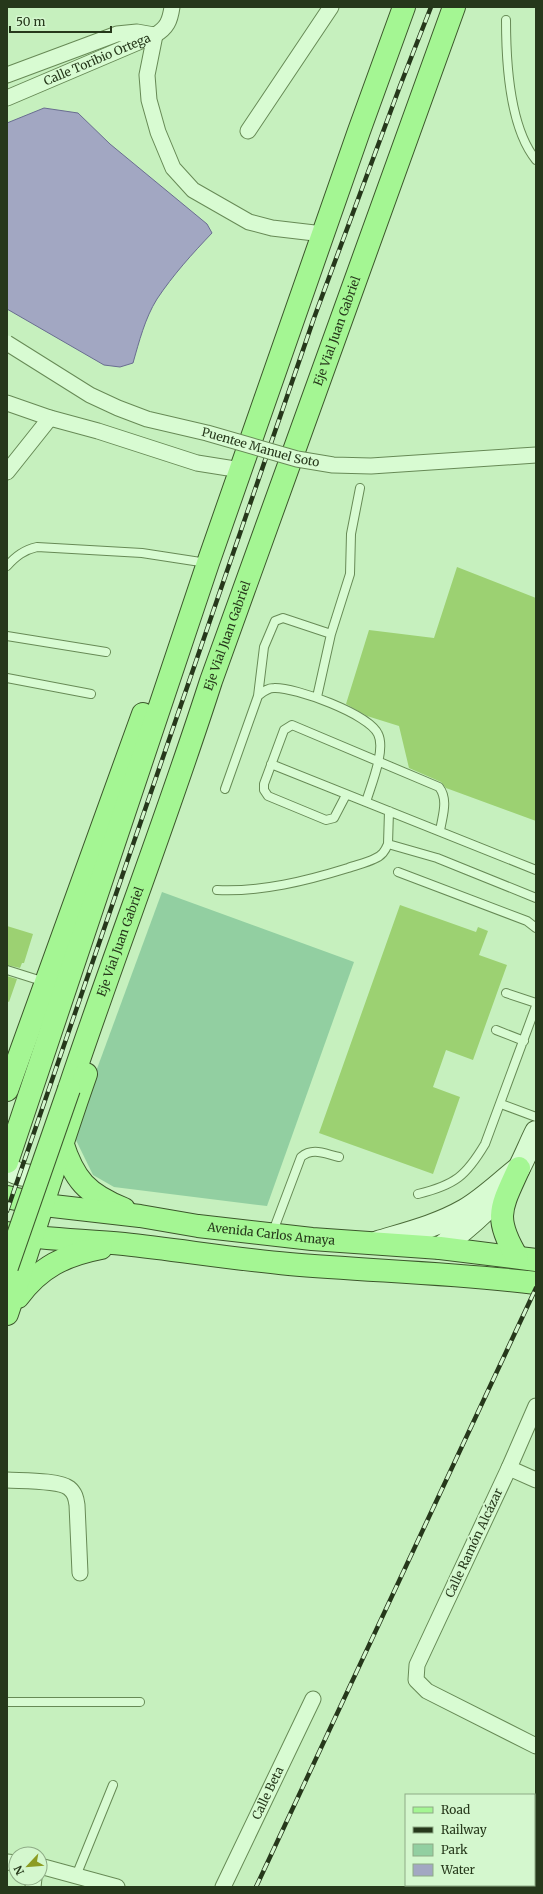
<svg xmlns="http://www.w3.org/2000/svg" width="543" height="1894" viewBox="0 0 543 1894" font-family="Merriweather,serif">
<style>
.green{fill:#92cfa1}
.water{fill:#a2a7c2;stroke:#696d90}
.building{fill:#9cd172}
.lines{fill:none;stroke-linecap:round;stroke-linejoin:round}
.lane-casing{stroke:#678a56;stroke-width:10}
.street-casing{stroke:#678a56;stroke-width:17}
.secondary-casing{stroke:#4b6b39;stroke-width:24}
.primary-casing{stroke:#3c572b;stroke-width:24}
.lane{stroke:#d8fbd2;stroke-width:8}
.street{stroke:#d8fbd2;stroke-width:15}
.secondary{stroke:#d8fbd2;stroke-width:22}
.primary{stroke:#a4f693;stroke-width:22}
.rail-casing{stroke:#26381b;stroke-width:4.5}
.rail{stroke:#d4f7ce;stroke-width:3;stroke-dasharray:9;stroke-linecap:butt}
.street-bridge-casing{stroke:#678a56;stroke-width:17;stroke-linecap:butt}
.primary-bridge-casing{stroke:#3c572b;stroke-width:24;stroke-linecap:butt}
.street-bridge{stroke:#d8fbd2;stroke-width:15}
.primary-bridge{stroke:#a4f693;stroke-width:22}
.labels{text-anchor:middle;stroke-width:4;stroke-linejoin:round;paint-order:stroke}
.street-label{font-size:12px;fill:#26381b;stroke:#d4f7ce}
</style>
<rect width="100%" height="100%" fill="#c6f0be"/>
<path class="green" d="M162 892 354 962 267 1206 114 1187 93 1175 73 1134Z"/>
<path class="water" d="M44 108 78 113 110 144 207 224 212 233C192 254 173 275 157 299 145 318 139 342 133 363L120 367 104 365 7 309V123Z"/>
<path class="building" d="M457 567 536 598V821L446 788 441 782 409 768 399 726 367 716 346 704 369 630 434 638Z
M400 905 476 932 478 927 488 931 479 955 507 965 473 1060 446 1050 433 1087 460 1097 433 1174 319 1133Z
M7 926 33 934 24 963H22L20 968 7 965Z
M7 976 17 979 9 1002 7 1001Z"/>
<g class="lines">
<g class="lane-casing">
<path id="lane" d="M506 20C506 61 509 127 536 160
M7 566C16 556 24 550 37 547L142 553 207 563
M7 636 106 652
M7 678 91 694
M258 696 264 647 275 621 283 618 331 634
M317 697 331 634 350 574 351 534 360 488
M271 764 536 870
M225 789 258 696C263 692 267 688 274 688 295 687 369 714 378 734 386 750 371 785 366 802
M346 795 334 818 326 820 268 796 264 790V784L284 730 292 725 439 787C449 800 442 817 440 831
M388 844 389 811
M398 872 527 921 536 928
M217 890C262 892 306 881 348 868 356 865 366 863 374 859 382 856 385 851 388 844L437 858 536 898
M7 970 45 982
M506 993 536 1003
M496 1030 524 1041
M501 1104 536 1117
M418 1194C455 1185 466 1176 485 1144L536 1006
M272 1234 301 1157C313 1147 325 1154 339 1157
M7 1702H140
M76 1876 113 1785"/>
</g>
<g class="street-casing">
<g id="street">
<path d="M155 35 147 75 149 100 158 132 173 168 193 190 249 222 272 228 323 234"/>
<path d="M7 75 117 34 137 32 154 35"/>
<path id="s1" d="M7 98 155 35C167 28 170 21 172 7"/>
<path d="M248 131 331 7"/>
<path d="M7 403 50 418 98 431 197 463 241 470"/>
<path d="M7 472 50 418"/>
<path d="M536 1406 509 1468 417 1665 416 1680 427 1691 536 1746"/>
<path d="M509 1468 536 1480"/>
<path d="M7 1480C21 1481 59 1480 69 1488 75 1493 76 1498 77 1505L80 1573"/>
<path d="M7 1862 16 1863"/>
<path d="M40 1866 117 1887"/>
<path d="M33 1887 34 1878"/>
<path id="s2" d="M223 1887 313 1699"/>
</g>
</g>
<g class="secondary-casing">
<path id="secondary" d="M7 1168C21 1178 36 1176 52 1175
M378 1242C408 1233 437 1226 465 1210 484 1199 501 1182 519 1168
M440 1248C471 1225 499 1201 519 1168 525 1157 530 1144 536 1132"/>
</g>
<g class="primary-casing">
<g id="primary">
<path id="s3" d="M69 1089C115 952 167 818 211 681L454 7"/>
<path d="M7 1090 143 714"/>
<path d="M62 1142C74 1180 87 1194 124 1209"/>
<path d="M7 1162 208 563 359 131 404 7"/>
<path id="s4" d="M7 1197 44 1205 140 1216 198 1226 312 1239 440 1248 536 1260"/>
<path d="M7 1233C46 1240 85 1240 124 1244 179 1250 234 1259 289 1264 371 1271 454 1273 536 1283"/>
<path d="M517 1257C493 1217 501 1208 519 1168"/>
<path d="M18 1297C40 1267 65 1255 101 1248"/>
<path d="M7 1314C34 1234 58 1153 86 1074"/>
</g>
</g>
<use href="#lane" class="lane"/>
<use href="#street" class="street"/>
<use href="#secondary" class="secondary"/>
<use href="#primary" class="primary"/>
<g class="rail-casing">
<path id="rail" d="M7 1211 314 318 400 86 431 7
M256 1887 536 1288"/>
</g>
<use href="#rail" class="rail"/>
<g class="street-bridge-casing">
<g id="street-bridge">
<path id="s5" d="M7 343 90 395 118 408 147 419 207 433 297 459 333 465 371 466 536 455"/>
</g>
</g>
<g class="primary-bridge-casing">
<path id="primary-bridge" d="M7 1267 69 1089"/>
</g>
<use href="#street-bridge" class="street-bridge"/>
<use href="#primary-bridge" class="primary-bridge"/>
</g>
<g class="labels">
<g class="street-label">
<text dy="4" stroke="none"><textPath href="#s1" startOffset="98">Calle Toribio Ortega</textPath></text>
<text dy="4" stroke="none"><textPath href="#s3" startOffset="804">Eje Vial Juan Gabriel</textPath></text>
<text dy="4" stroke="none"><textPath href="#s5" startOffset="277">Puentee Manuel Soto</textPath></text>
<text dy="4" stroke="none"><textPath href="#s3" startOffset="480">Eje Vial Juan Gabriel</textPath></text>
<text dy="4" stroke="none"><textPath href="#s3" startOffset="156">Eje Vial Juan Gabriel</textPath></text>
<text dy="4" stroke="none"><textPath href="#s4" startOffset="267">Avenida Carlos Amaya</textPath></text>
<text transform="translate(474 1543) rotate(-65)" y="4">Calle Ramón Alcázar</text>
<text dy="4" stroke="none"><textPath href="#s2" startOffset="104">Calle Beta</textPath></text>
</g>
</g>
<rect width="543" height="1894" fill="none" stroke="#26381b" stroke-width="16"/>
<rect x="405" y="1794" width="130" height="92" fill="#d4f7ce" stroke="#8eab86"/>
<rect x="413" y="1807" width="20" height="6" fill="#a4f693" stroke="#8eab86"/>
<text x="441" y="1814" font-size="12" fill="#26381b">Road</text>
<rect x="413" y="1827" width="20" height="6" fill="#26381b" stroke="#8eab86"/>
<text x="441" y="1834" font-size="12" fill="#26381b">Railway</text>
<rect x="413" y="1844" width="20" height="12" fill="#92cfa1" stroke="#8eab86"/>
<text x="441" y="1854" font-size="12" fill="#26381b">Park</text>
<rect x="413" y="1864" width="20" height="12" fill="#a2a7c2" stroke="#8eab86"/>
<text x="441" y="1874" font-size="12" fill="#26381b">Water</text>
<g transform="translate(28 1866) rotate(244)"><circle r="19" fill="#d4f7ce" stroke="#8eab86"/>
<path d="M0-3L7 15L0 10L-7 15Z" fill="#8c9c23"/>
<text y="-6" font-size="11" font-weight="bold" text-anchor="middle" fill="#26381b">N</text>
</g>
<path d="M10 26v6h101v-6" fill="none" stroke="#26381b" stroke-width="2"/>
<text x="16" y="26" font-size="12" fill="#26381b" stroke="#d4f7ce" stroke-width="3" paint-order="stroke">50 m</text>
</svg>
